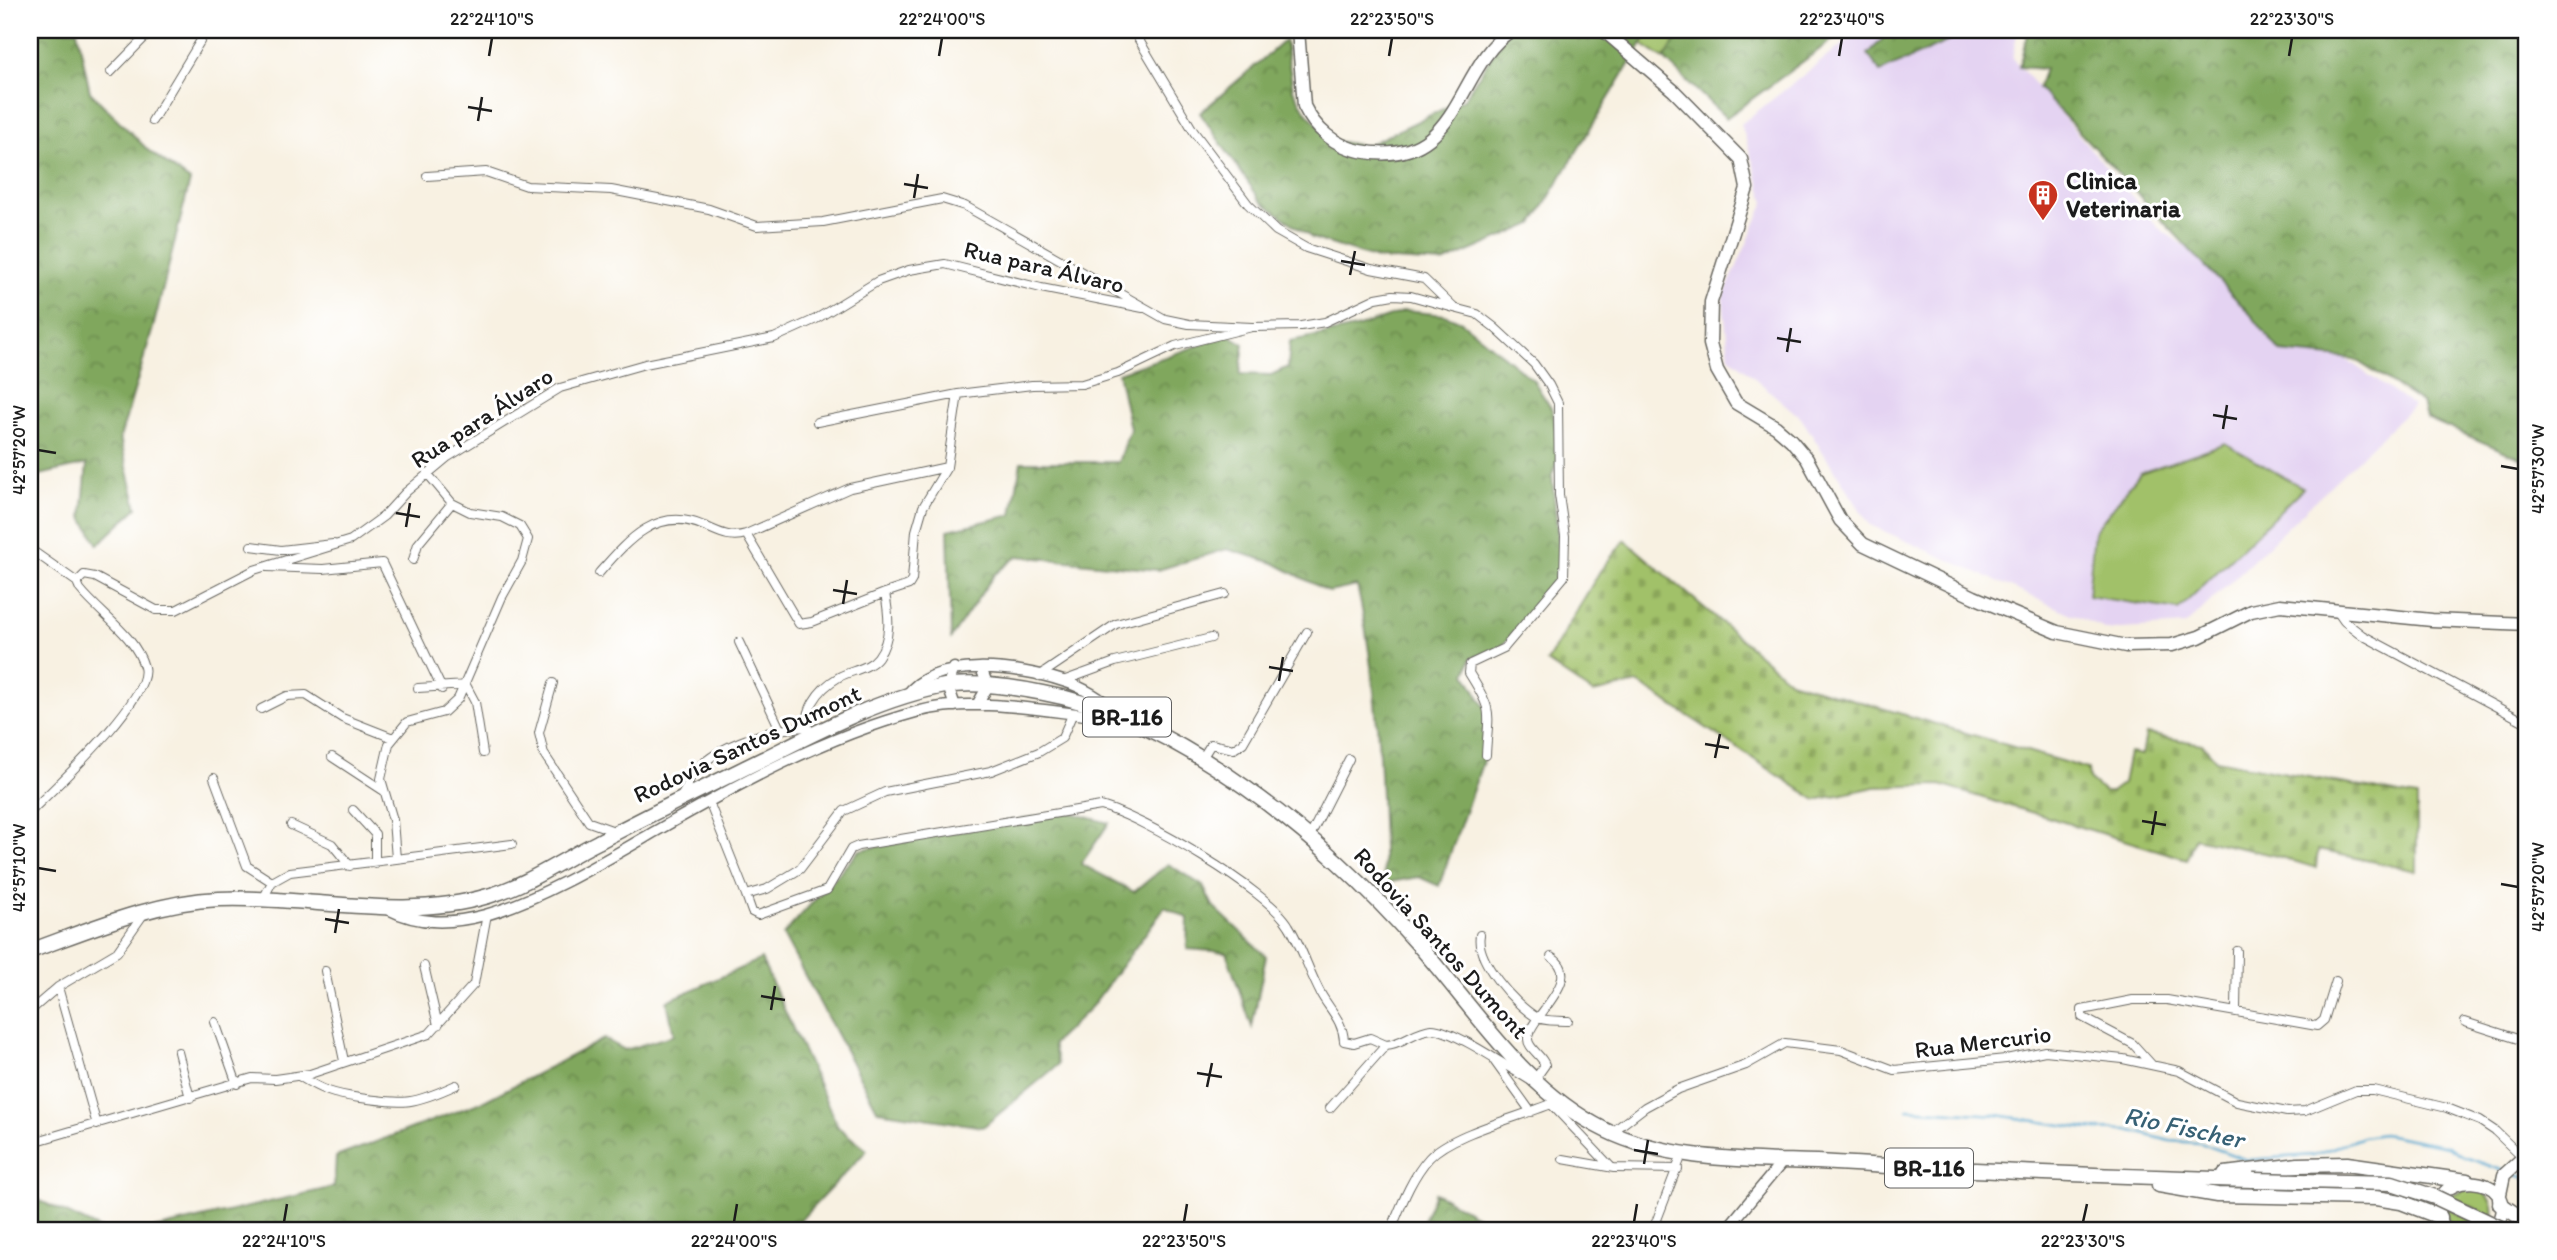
<svg xmlns="http://www.w3.org/2000/svg" width="2557" height="1260" viewBox="0 0 2557 1260" font-family="Itim,sans-serif">
<style>
.built{fill:#e4d3f2}
.green{fill:#a1c169;stroke:#5e6e42;stroke-width:2}
.forest{fill:url(#forest-crowns);stroke:#4e623c;stroke-width:2}
.cemetery{fill:url(#cemetery-stones);stroke:#5e6e42;stroke-width:2}
.lines{fill:none;stroke-linecap:round;stroke-linejoin:round}
.stream{stroke:#52a6ce;stroke-width:2.5}
.street-casing{stroke:#696761;stroke-width:10}
.secondary-casing{stroke:#696761;stroke-width:13}
.primary-casing{stroke:#696761;stroke-width:15}
.highway-casing{stroke:#696761;stroke-width:17}
.street{stroke:#fff;stroke-width:8}
.secondary{stroke:#fff;stroke-width:10}
.primary{stroke:#fff;stroke-width:12}
.highway{stroke:#fff;stroke-width:14}
.highway-bridge-casing{stroke:#696761;stroke-width:17;stroke-linecap:butt}
.highway-bridge{stroke:#fff;stroke-width:14}
.ticks{fill:none;stroke:#1c1c1c;stroke-width:2.5}
.labels{text-anchor:middle;stroke-width:6;stroke-linejoin:round;paint-order:stroke}
.shield{fill:#fff;stroke:#606060;stroke-width:2}
.shield-label{font-size:23px;font-weight:bold;fill:#1c1c1c}
.poi-label{font-size:24px;font-weight:bold;fill:#1c1c1c;stroke:#fff;text-anchor:start}
.street-label{font-size:24px;fill:#1c1c1c;stroke:#fff}
.water-label{font-size:26px;font-style:italic;fill:#376175;stroke:#fff}
.neatline{fill:none;stroke:#1c1c1c;stroke-width:2.5}
.ticks-label{font-size:18px;text-anchor:middle;fill:#1c1c1c}
</style>
<defs>
<pattern id="forest-crowns" width="20" height="18" patternUnits="userSpaceOnUse" patternTransform="scale(1.75)"><rect width="20" height="18" fill="#80a75d"/><path d="M2 6a3 3 0 1 1 6 0M12 15a3 3 0 1 1 6 0" fill="none" stroke="#68874c"/></pattern>
<pattern id="cemetery-stones" width="16" height="16" patternUnits="userSpaceOnUse" patternTransform="scale(1.75)"><rect width="16" height="16" fill="#a1c169"/><path d="M2 7V4a2 2 0 0 1 4 0v3zM10 15v-3a2 2 0 0 1 4 0v3z" fill="#8aa55a"/></pattern>
</defs>
<rect width="100%" height="100%" fill="#fff"/>
<filter id="ink" filterUnits="userSpaceOnUse"><feTurbulence type="fractalNoise" baseFrequency=".0143" numOctaves="2"/><feDisplacementMap in="SourceGraphic" scale="14" xChannelSelector="R" yChannelSelector="G"/><feConvolveMatrix kernelMatrix="1 2 1 2 8 2 1 2 1" color-interpolation-filters="sRGB"/></filter>
<filter id="wash" filterUnits="userSpaceOnUse"><feTurbulence type="fractalNoise" baseFrequency=".00686" numOctaves="4" result="noise"/><feDisplacementMap in="SourceGraphic" scale="28" xChannelSelector="R" yChannelSelector="G"/><feGaussianBlur stdDeviation="1.57" result="paint"/><feColorMatrix in="noise" values="0 0 0 0 0 0 0 0 0 0 0 0 0 0 0 0 0 1.4 0 .05"/><feComposite in="paint" operator="in"/></filter>
<g filter="url(#wash)">
<rect width="100%" height="100%" fill="#f8f1e2"/>
<path class="built" d="M1861 30H2018L2012 58 2160 229 2413 406 2186 625 2107 630 1870 525 1801 418 1729 356 1723 298 1765 202 1741 124Z"/>
<path class="green" d="M1650 30H1683L1664 59 1641 44Z
M2225 443 2303 488 2178 610 2088 596 2094 532 2140 473Z
M2468 1187C2485 1191 2496 1198 2493 1217L2449 1196Z
M2444 1207 2488 1228 2452 1230Z"/>
<path class="forest" d="M30 30H77L90 92 149 151 190 181 153 328 120 438 137 508 98 545 82 516 87 464 40 475 30 472Z
M1508 30H1650L1533 224 1443 263 1377 259 1312 238 1261 201 1200 113 1285 40 1293 89 1306 112 1334 141 1366 146 1464 99Z
M1683 30H1846L1726 118 1664 59Z
M1891 30H1966L1962 35 1880 72 1868 54Z
M2028 30H2527V461L2426 418 2422 403 2354 359 2280 352 2252 316 2038 88 2045 69 2019 67Z
M1405 311 1445 315 1462 322 1533 380 1553 411 1559 457 1552 475 1561 572 1501 648 1471 658 1466 674 1486 709 1483 761 1439 886 1419 877 1384 883C1381 784 1379 682 1357 586L1329 592 1274 563 1227 549 1158 570 1017 556 994 575 951 638 948 530 1012 515 1021 462H1118L1130 429 1118 373 1229 335 1244 344 1240 374 1271 375 1288 367 1290 341 1356 328Z
M1065 811 1109 823 1081 864 1134 892 1168 864 1203 886 1213 906 1266 956 1252 1027 1226 952 1187 949 1188 918 1165 907 1092 1006 1053 1044 1058 1065 983 1127 878 1111 783 935 860 850Z
M761 959 838 1127 867 1150 791 1230H150L334 1187 336 1157 484 1101 604 1039 625 1050 674 1035 667 1001Z
M1435 1193 1493 1225 1490 1230H1419Z
M30 1196 102 1230H30Z"/>
<path class="cemetery" d="M1625 540 1790 681 2088 769 2089 779 2104 792H2111L2123 783 2129 753 2142 755 2146 734 2202 744 2216 760 2417 797V871L2318 850 2316 868 2277 856 2195 838 2187 859 1940 785 1875 787 1816 800 1638 683 1593 693 1547 662 1600 571Z"/>
<g class="lines">
<path class="stream" d="M1908 1109 1997 1115 2088 1129 2128 1130 2170 1141 2200 1143 2247 1160 2313 1155 2363 1137 2383 1134 2448 1146 2465 1157 2504 1171
M2510 1173 2527 1178"/>
</g>
</g>
<g filter="url(#ink)">
<g class="lines">
<g class="street-casing">
<path id="street" d="M1133 30 1194 132 1248 204 1276 231 1306 248 1371 269 1424 279 1454 308 1477 314 1494 327 1534 364 1549 385 1558 403 1559 495 1565 536 1564 577 1504 648 1470 664 1469 673C1495 714 1488 711 1486 755
M111 72 152 30
M152 121 207 30
M427 176 486 172 527 186 611 190 709 209 757 226 823 222 942 199 965 206 1165 319 1189 324 1252 327
M958 394 1032 385 1082 384 1118 373 1175 346 1252 327 1301 326 1325 322 1376 298 1393 295 1411 296 1454 308
M746 534 850 488 947 467
M251 546 281 550 333 544
M30 549 77 582
M413 560 418 544 452 503
M267 567 323 569 382 563 442 689
M599 573C627 541 657 505 704 526 719 532 729 539 746 534L799 624 812 622 885 593
M2337 611 2344 621 2362 635 2527 723
M739 642 780 729
M1039 676 1116 624 1225 594
M1063 681 1115 662 1211 638
M553 683 539 733 544 754 589 822 617 832
M418 688 466 685 475 702 483 753
M261 709 287 696 306 695 342 718 393 738
M810 736C801 712 818 689 839 677 852 670 869 669 878 657 892 638 889 615 885 593L909 585 912 580 916 531 923 507 947 467 958 394 817 422
M332 757 384 791
M1201 760 1211 744 1234 749 1243 743 1307 632
M214 778 247 866 272 882
M680 798C687 790 688 778 696 770 722 743 771 728 807 727
M709 802 746 895 767 889 800 869 844 811 885 792 991 771 1039 752 1062 738 1072 715
M353 810 375 834V863
M30 812C52 790 153 698 144 667 135 635 100 614 80 589L77 582 84 575 95 577 156 610H176L254 570 351 540 384 516 406 492 448 457 560 388 645 364 774 338 816 319 878 281 909 270 945 264 1041 288 1143 308
M291 825 332 844 350 866
M1310 836 1349 759
M396 859 512 844
M746 895 752 912 758 915 827 890 851 849 858 846 1101 806C1142 817 1268 890 1289 926 1302 947 1309 972 1321 994 1330 1010 1343 1021 1344 1041L1354 1043 1370 1038 1386 1045
M263 899 272 882 290 872 396 859 393 820 381 779 389 744 407 722 444 712 458 699 502 597 522 561 528 539 520 526 502 517 470 512 452 503 427 473
M1480 935C1475 960 1514 1004 1536 1017 1544 1022 1558 1020 1568 1021
M424 966 438 1025
M325 971 344 1061
M58 987 97 1125
M2236 1010 2237 951
M30 1011 58 987 117 952 145 912
M215 1022 237 1084
M2465 1022 2527 1042
M178 1052 190 1098
M1495 1062 1531 1112
M2152 1065 2133 1044 2082 1017V1010L2133 1000H2167L2317 1026 2324 1020 2336 981
M299 1076C323 1091 333 1094 360 1098 406 1104 412 1105 456 1085
M1551 1104 1611 1167
M1330 1108 1386 1045C1403 1044 1415 1030 1432 1029 1453 1029 1512 1070 1533 1082L1545 1065C1542 1055 1527 1048 1528 1038 1529 1017 1586 978 1551 957
M1611 1133 1645 1107 1678 1089 1746 1065 1785 1043 1841 1050 1894 1070 2006 1059 2045 1051 2123 1059 2179 1071 2237 1102 2287 1112 2305 1111 2356 1090H2373L2447 1108 2480 1121 2495 1131 2523 1158
M30 1143 252 1078 275 1079 310 1074 429 1034 474 984 487 914
M1563 1159 1614 1168 1678 1169
M1391 1230C1401 1206 1411 1178 1429 1158 1453 1132 1523 1117 1558 1101
M1653 1230 1683 1152"/>
</g>
<g class="secondary-casing">
<path id="secondary" d="M954 668 948 686 955 706
M906 696C935 655 1020 667 1063 681 1084 687 1102 700 1119 713
M977 705 988 686 981 668
M388 909C419 925 451 924 485 915 540 900 606 860 656 831 738 784 824 737 916 712 980 695 1050 713 1115 718
M1726 1230 1784 1160"/>
</g>
<g class="primary-casing">
<path id="primary" d="M1298 30 1304 106C1315 129 1335 146 1360 151 1462 171 1454 66 1512 30
M1603 30 1674 91 1741 159 1747 188 1711 302 1710 344 1717 370 1736 403 1776 427 1791 440 1807 459 1840 520 1863 544 1974 597 2057 632 2126 646 2172 645 2199 637 2251 611 2280 605 2432 620 2527 624
M2499 1199 2504 1175 2527 1154
M2445 1230C2411 1163 2534 1170 2495 1230"/>
</g>
<g class="highway-casing">
<path id="highway" d="M30 951C91 929 153 902 219 899 307 895 401 922 488 896 527 885 562 860 598 842 652 813 708 786 763 759 821 730 881 698 945 686 975 681 1013 687 1043 693 1177 717 1327 840 1415 941 1475 1008 1522 1089 1605 1130 1673 1164 1761 1159 1835 1163 1974 1171 2113 1176 2253 1180
M2225 1174 2298 1165 2347 1164 2467 1181
M2159 1185 2217 1195 2376 1198 2401 1202 2440 1217
M2500 1204 2527 1222"/>
</g>
<use href="#street" class="street"/>
<use href="#secondary" class="secondary"/>
<use href="#primary" class="primary"/>
<use href="#highway" class="highway"/>
<g class="highway-bridge-casing">
<path id="highway-bridge" d="M2253 1180 2392 1183 2435 1197 2505 1230"/>
</g>
<use href="#highway-bridge" class="highway-bridge"/>
</g>
</g>
<path class="ticks" d="M489 56 492 38M939 56 942 38M1389 56 1392 38M1839 56 1842 38M2289 56 2292 38M468 107 492 111M478 121 482 97M904 184 928 188M914 198 918 174M1341 261 1365 265M1350 275 1355 251M1777 338 1801 342M1787 352 1791 328M2213 415 2237 419M2223 429 2227 405M38 450 56 453M2501 466 2518 469M396 513 420 517M406 527 410 503M833 590 857 594M843 604 847 580M1269 667 1293 671M1279 681 1283 657M1705 744 1729 748M1715 758 1720 734M2142 821 2166 825M2152 835 2156 811M38 868 56 871M2501 884 2518 887M325 919 349 923M335 933 339 909M761 996 785 1000M771 1010 775 986M1197 1073 1222 1077M1207 1087 1212 1063M1634 1150 1658 1154M1644 1164 1648 1140M284 1222 287 1204M734 1222 737 1204M1184 1222 1187 1204M1634 1222 1637 1204M2083 1222 2087 1204"/>
<defs>
<g id="building-pin" transform="scale(1.575)"><path d="M0 17L-7.5 6A9.5 9.5 0 1 1 7.5 6Z" fill="#c8321e" stroke="#fff"/><path d="M-4-6H4V6H1V3H-1V6H-4ZM-2.5-4.3h1.7v1.8h-1.7ZM.8-4.3h1.7v1.8H.8ZM-2.5-1h1.7V.8h-1.7ZM.8-1h1.7V.8H.8Z" fill="#fff"/></g>
</defs>
<g fill-rule="evenodd">
<use href="#building-pin" x="2043" y="195"/>
</g>
<g class="labels">
<g class="shield">
<rect x="1083" y="697.5" width="88" height="39" rx="5"/>
<rect x="1885" y="1148.5" width="88" height="39" rx="5"/>
</g>
<g class="shield-label">
<text x="1127" y="725">BR-116</text>
<text x="1929" y="1176">BR-116</text>
</g>
<g class="poi-label">
<text x="2066" y="189">Clinica<tspan x="2066" dy="28">Veterinaria</tspan></text>
</g>
<g class="street-label">
<text transform="translate(1044 267) rotate(13)" y="8">Rua para Álvaro</text>
<text transform="translate(482 418) rotate(-33)" y="8">Rua para Álvaro</text>
<text transform="translate(747 744) rotate(-25)" y="8">Rodovia Santos Dumont</text>
<text transform="translate(1441 943) rotate(48)" y="8">Rodovia Santos Dumont</text>
<text transform="translate(1983 1042) rotate(-7)" y="8">Rua Mercurio</text>
</g>
<g class="water-label">
<text transform="translate(2184 1127) rotate(12)" y="9">Rio Fischer</text>
</g>
</g>
<rect width="2557" height="1260" fill="none" stroke="#fff" stroke-width="77"/>
<rect x="38" y="38" width="2480" height="1184" class="neatline"/>
<g class="ticks-label">
<text x="492" y="25">22°24'10"S</text>
<text x="942" y="25">22°24'00"S</text>
<text x="1392" y="25">22°23'50"S</text>
<text x="1842" y="25">22°23'40"S</text>
<text x="2292" y="25">22°23'30"S</text>
<text transform="translate(19 450) rotate(-90)" y="6">42°57'20"W</text>
<text transform="translate(2538 469) rotate(-90)" y="6">42°57'30"W</text>
<text transform="translate(19 868) rotate(-90)" y="6">42°57'10"W</text>
<text transform="translate(2538 887) rotate(-90)" y="6">42°57'20"W</text>
<text x="284" y="1247">22°24'10"S</text>
<text x="734" y="1247">22°24'00"S</text>
<text x="1184" y="1247">22°23'50"S</text>
<text x="1634" y="1247">22°23'40"S</text>
<text x="2083" y="1247">22°23'30"S</text>
</g>
</svg>
